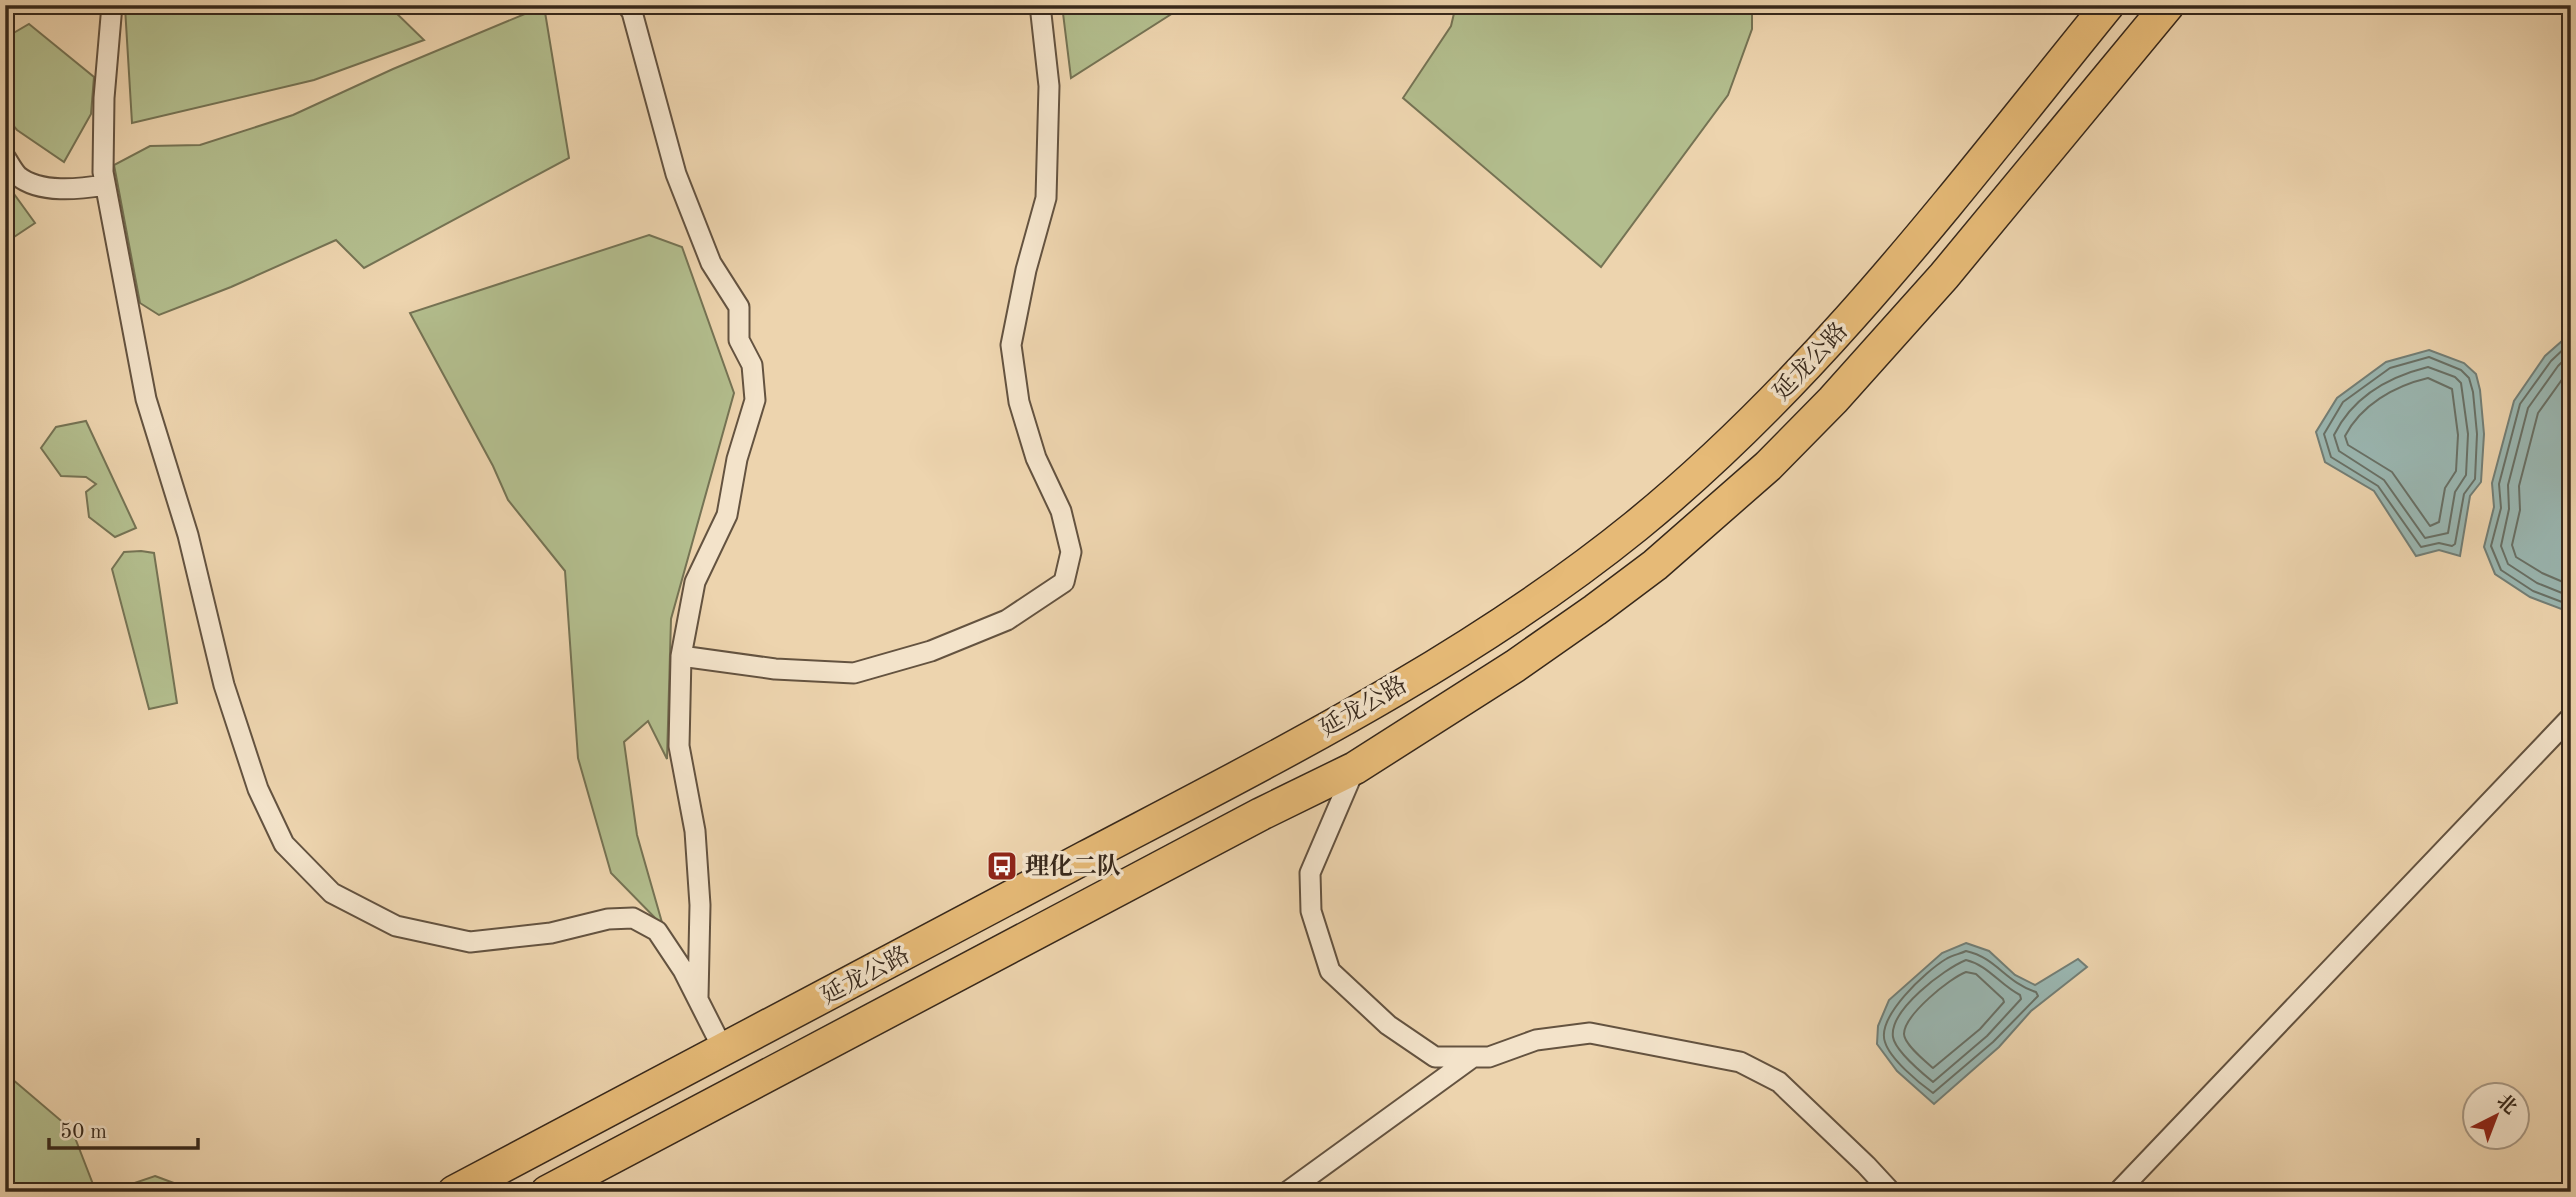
<svg xmlns="http://www.w3.org/2000/svg" width="2576" height="1197" viewBox="0 0 2576 1197" font-family="'Old Standard TT','Noto Serif SC',serif">
<style>
.green{fill:#b3be8e;stroke:#757354;stroke-width:2}
.water{fill:#9ab7b2;stroke:#727e76;stroke-width:2}
.lines{fill:none;stroke-linecap:round;stroke-linejoin:round}
.shore{stroke:#687066;stroke-width:2}
.minor-casing{stroke:#645340;stroke-width:23}
.trunk-casing{stroke:#37281b;stroke-width:35}
.minor{stroke:#f3e3ca;stroke-width:19}
.trunk{stroke:#e6ba77;stroke-width:32}
.labels{text-anchor:middle;stroke-width:7;stroke-linejoin:round;paint-order:stroke}
.street-label{font-size:24px;fill:#37281b;stroke:#f3e3ca}
.poi-label{font-size:24px;font-weight:bold;fill:#37281b;stroke:#f3e3ca;text-anchor:start}
</style>
<rect width="100%" height="100%" fill="#edd4ae"/>
<filter id="stains"><feTurbulence type="fractalNoise" baseFrequency=".00286" numOctaves="4"/><feColorMatrix values="0 0 0 0 .2 0 0 0 0 .09 0 0 0 0 .02 0 0 0 .5 -.17"/></filter>
<radialGradient id="worn" r=".72"><stop offset=".6" stop-color="#630" stop-opacity="0"/><stop offset="1" stop-color="#630" stop-opacity=".3"/></radialGradient>
<path class="green" d="M137 5H388L424 40 314 80 132 123 125 7Z
M1062 5H1180L1173 13 1071 78Z
M1456 5H1752V29L1728 95 1601 267 1403 98 1451 26Z
M544 6 569 158 364 268 336 240 231 287 159 315 140 303 114 165 150 146 200 145 293 115 393 69Z
M29 24 94 77 91 114 64 162 17 130 5 116V38Z
M9 187 35 223 5 243V190Z
M649 235 682 247 734 393 671 619 667 759 648 721 624 742 637 835 663 926 611 873 578 758 565 571 508 500 493 466 410 313Z
M86 421 136 528 115 537 89 517 86 492 96 484 86 477 61 476 41 448 56 427Z
M141 551 154 553 177 703 149 709 112 569 124 552Z
M5 1073 72 1130 96 1192H5Z
M155 1176 198 1192H108Z"/>
<path class="water" d="M2571 333V607L2564 610 2530 597 2495 574 2484 547 2494 507 2492 483 2514 401 2545 356Z
M2429 350 2464 363 2476 374 2480 390 2484 434 2481 482 2470 496 2460 556 2439 550 2416 556 2374 491 2325 462 2316 432 2337 398 2386 362Z
M1966 943 1989 951 2015 975 2035 985 2078 959 2087 967 2031 1011 1999 1047 1934 1104 1897 1071 1877 1044 1878 1026 1889 1000 1942 953Z"/>
<g class="lines">
<path class="shore" d="M2571 342 2551 361 2520 404 2499 484 2501 508 2491 546 2501 570 2533 591 2562 602 2571 601
M2571 353 2558 366 2528 408 2508 485 2509 509 2501 546 2508 564 2537 583 2562 593 2571 592
M2429 357 2461 370 2469 378 2473 392 2477 434 2475 479 2464 494 2455 544 2452 546 2439 543 2421 547 2378 486 2331 457 2324 434 2343 402 2390 368Z
M2428 367 2455 377 2461 383 2468 434 2466 475 2455 492 2448 533 2425 538 2384 480 2339 451 2334 435C2353 396 2388 377 2428 367Z
M2571 367 2538 413 2519 486 2520 510 2512 545 2516 557 2542 573 2563 582H2571
M2428 378 2452 389 2458 435 2456 471 2445 488 2439 522 2430 526 2392 472 2348 445 2345 436C2361 405 2394 386 2428 378Z
M1966 951C1997 958 2005 982 2036 992L2038 996 1993 1042 1933 1093C1919 1083 1890 1059 1885 1042 1876 1017 1926 971 1946 959 1952 955 1960 954 1966 951Z
M1966 960C1988 965 2000 985 2020 995L2021 999 1987 1036 1933 1082C1922 1073 1895 1051 1893 1037 1889 1010 1944 969 1966 960Z
M1966 972 1976 974 2003 999 2004 1002 1980 1029 1933 1068C1925 1061 1904 1044 1904 1034 1904 1015 1950 978 1966 972Z"/>
<g class="minor-casing">
<path id="minor" d="M112 5 104 98 103 172 146 399 188 535 224 685 258 789 284 844 332 893 396 926 470 942 551 933 608 919 633 918 657 931 683 970 724 1051
M627 5 632 12 676 174 711 263 739 307V340L752 365 755 400 737 459 727 515 695 582 681 656 679 746 695 831 700 905 698 997
M5 157C9 163 13 171 18 176 40 194 80 189 105 185
M681 656 775 669 854 673 931 651 1007 620 1064 582 1071 552 1061 511 1036 458 1019 402 1011 345 1026 270 1046 198 1049 86 1040 5
M1355 768 1310 873 1311 911 1330 971 1388 1025 1435 1057H1489L1536 1040 1590 1033 1740 1062 1779 1082 1866 1165 1891 1192
M1287 1192 1473 1057
M2118 1192 2571 717"/>
</g>
<g class="trunk-casing">
<path id="trunk" d="M454 1192C665 1082 875 969 1086 857 1272 759 1471 660 1636 526 1818 378 1960 187 2108 5
M547 1192 1261 814 1355 768 1515 666 1595 610 1655 565 1768 466 1833 400 1944 276 2168 5"/>
</g>
<use href="#minor" class="minor"/>
<use href="#trunk" class="trunk"/>
</g>
<defs>
<g id="bus-square" transform="scale(1.575)"><rect x="-9" y="-9" width="18" height="18" rx="4" fill="#8f2418" stroke="#f3e3ca"/><path d="M-5-6H5V4H4V6H2V4H-2V6H-4V4H-5ZM-3.5-4V0h7V-4ZM-3.5 1.2v1.5H-2V1.2ZM2 1.2v1.5H3.5V1.2Z" fill="#fff"/></g>
</defs>
<g fill-rule="evenodd">
<use href="#bus-square" x="1002" y="866"/>
</g>
<g class="labels">
<g class="street-label">
<text transform="translate(1810 361) rotate(-47)" y="8">延龙公路</text>
<text transform="translate(1363 706) rotate(-30)" y="8">延龙公路</text>
<text transform="translate(865 975) rotate(-28)" y="8">延龙公路</text>
</g>
<g class="poi-label">
<text x="1025" y="874">理化二队</text>
</g>
</g>
<rect width="2576" height="1197" fill="none" stroke="#edd4ae" stroke-width="28"/>
<rect x="7" y="7" width="2562" height="1183" fill="none" stroke="#37281b" stroke-width="3.5"/>
<rect x="14" y="14" width="2548" height="1169" fill="none" stroke="#37281b" stroke-width="2"/>
<g transform="translate(2496 1116) rotate(42)"><circle r="33" fill="#f3e3ca" stroke="#a89884" stroke-width="2"/>
<path d="M0-5L12 26L0 18L-12 26Z" fill="#8f2418"/>
<text y="-10" font-size="19" font-weight="bold" text-anchor="middle" fill="#37281b">北</text>
</g>
<path d="M49 1138v10h149v-10" fill="none" stroke="#37281b" stroke-width="3.5"/>
<text x="60" y="1138" font-size="21" fill="#37281b" stroke="#f3e3ca" stroke-width="5" paint-order="stroke">50 m</text>
<rect width="100%" height="100%" filter="url(#stains)"/>
<rect width="100%" height="100%" fill="url(#worn)"/>
</svg>
